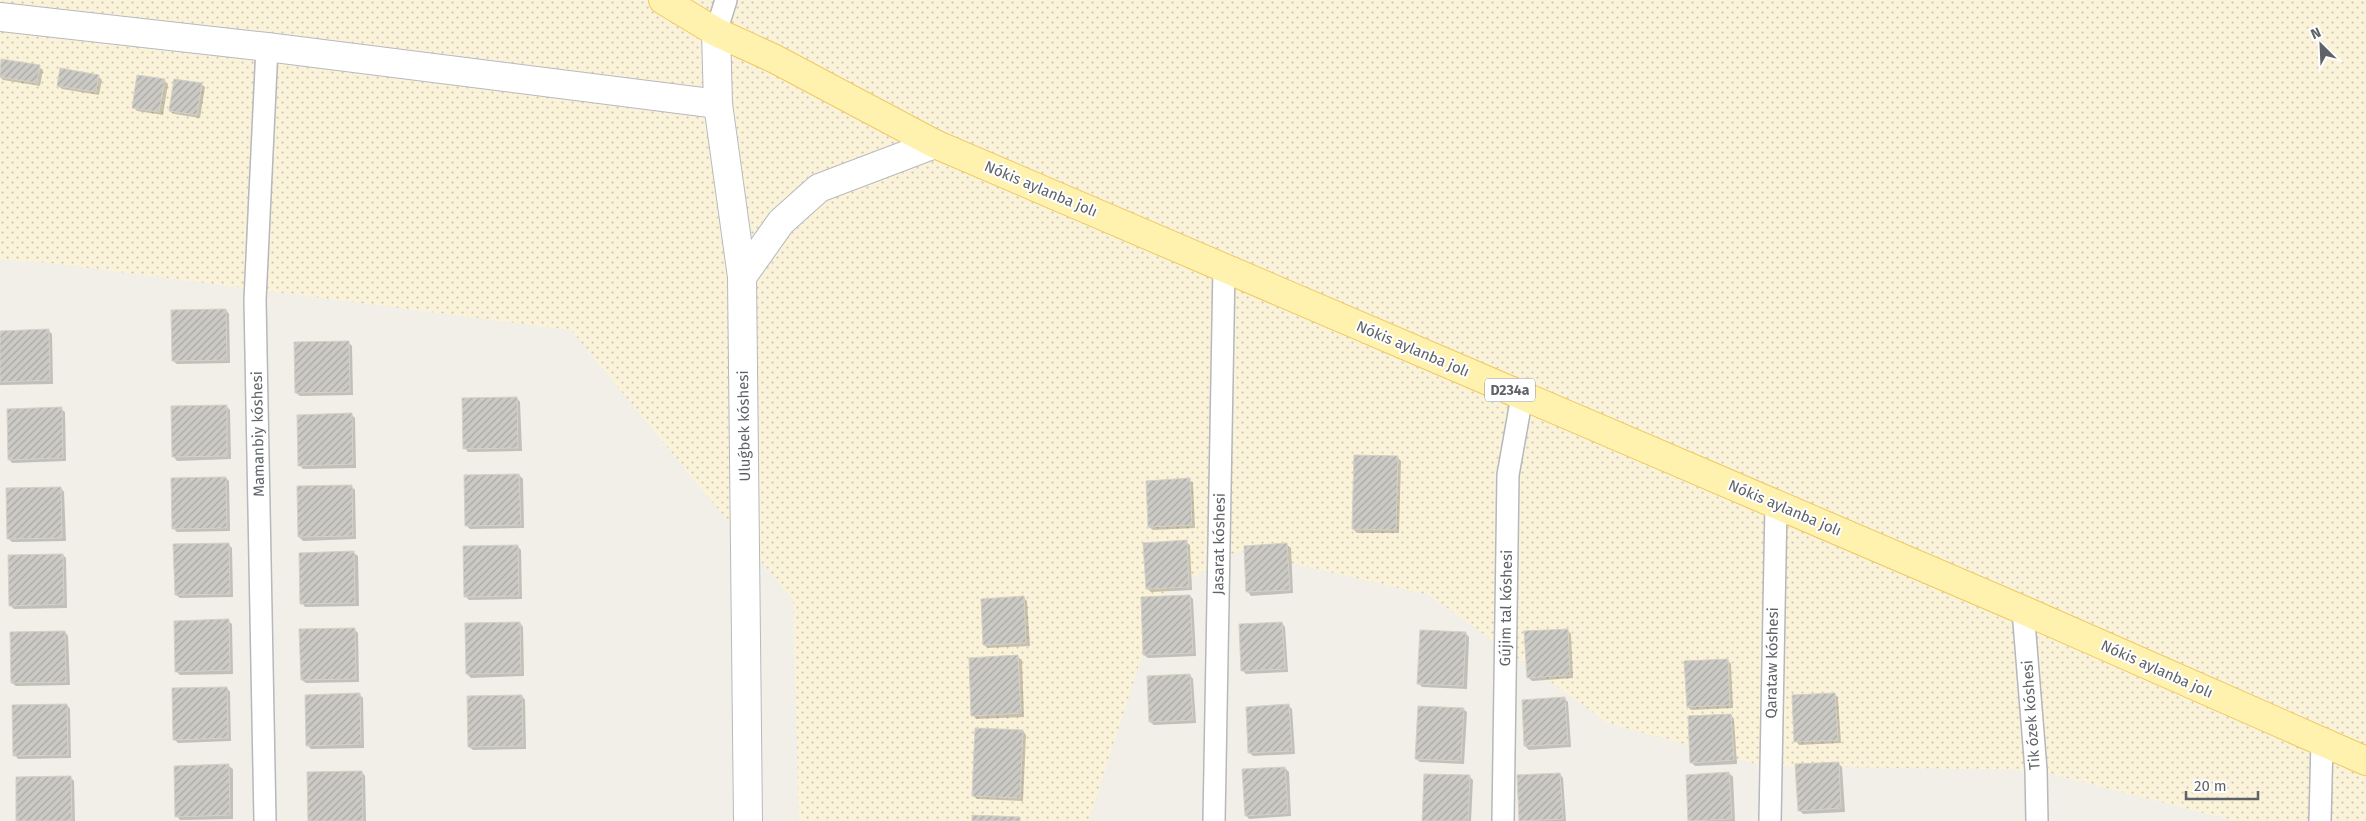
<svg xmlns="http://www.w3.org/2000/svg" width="2366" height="821" viewBox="0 0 2366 821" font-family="'Fira Sans',sans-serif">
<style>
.sand{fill:url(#sand-dots)}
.shadow{fill:#0003}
.building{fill:url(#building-hatch);stroke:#d6d1c6}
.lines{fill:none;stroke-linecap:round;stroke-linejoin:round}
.street-casing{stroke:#b5b8bc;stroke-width:24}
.secondary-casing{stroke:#b6babf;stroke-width:30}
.primary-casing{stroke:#f2c960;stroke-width:30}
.street{stroke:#fff;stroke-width:21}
.secondary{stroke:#fff;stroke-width:28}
.primary{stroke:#fff2af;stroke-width:28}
.labels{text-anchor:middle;stroke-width:4;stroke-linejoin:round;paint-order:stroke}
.shield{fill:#fff;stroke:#8f9295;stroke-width:1}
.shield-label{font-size:14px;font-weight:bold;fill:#5f6368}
.street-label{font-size:15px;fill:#5f6368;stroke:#fff}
</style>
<defs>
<pattern id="sand-dots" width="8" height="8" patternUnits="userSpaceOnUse" patternTransform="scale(1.25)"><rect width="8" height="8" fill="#fbf3d9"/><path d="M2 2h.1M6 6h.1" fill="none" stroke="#cec8b4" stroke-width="1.8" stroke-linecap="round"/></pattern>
<pattern id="building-hatch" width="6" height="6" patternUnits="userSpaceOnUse" patternTransform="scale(1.25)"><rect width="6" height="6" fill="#cccac5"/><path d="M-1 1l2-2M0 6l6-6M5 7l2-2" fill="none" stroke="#a9a8a4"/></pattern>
</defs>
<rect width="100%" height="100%" fill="#f1efe8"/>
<path class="sand" d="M0 0H2366V821H2235L2036 770 1763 766 1608 723 1429 595 1238 551 1161 596 1089 821H799L793 600 571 330 50 263 0 259Z"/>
<path class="shadow" d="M2 61 39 67 43 70 40 86 3 80 0 77Z
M98 76 102 80 99 95 62 89 58 86Z
M164 80 168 84 163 115 137 111 133 107Z
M201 84 205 87 200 118 174 114 170 111Z
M226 310 229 314 230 363 177 364 173 361Z
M49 331 52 334 53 384 0 385V332Z
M348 342 352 346 353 395 300 396 296 393Z
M517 398 520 402 522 451 468 452 465 448Z
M226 406 230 410 231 459 177 461 174 457Z
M61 409 65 412 66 461 12 463 9 459Z
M352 415 355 418 356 468 303 469 300 465Z
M1397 457 1401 461 1399 533H1357L1353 529Z
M519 475 523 479 524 528 470 529 467 526Z
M226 478 229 481 230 531 177 532 173 528Z
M1189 480 1193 483 1195 528 1153 530 1149 527Z
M351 486 355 490 356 539 303 541 299 537Z
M61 488 64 492 66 541 12 542 8 538Z
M1186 542 1190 545 1192 590 1151 592 1147 589Z
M228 544 232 548 233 597 180 598 176 595Z
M1287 545 1291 548 1293 593 1251 596 1248 592Z
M517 546 521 550 522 599 469 600 465 596Z
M354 553 358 556 359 606 305 607 302 603Z
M63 555 66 558 67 608 14 609 10 605Z
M1190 596 1193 599 1196 656 1148 658 1144 655Z
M1024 598 1027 601 1030 646 988 648 984 645Z
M228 621 232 624 233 674 180 675 176 671Z
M520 623 523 627 524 676 471 678 467 674Z
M1282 623 1285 627 1288 672 1246 674 1243 671Z
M354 629 358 633 359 682 306 683 302 680Z
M1567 630 1571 634 1573 678 1532 681 1528 677Z
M65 632 68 636 70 685 16 686 12 683Z
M1465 633 1469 637 1467 689 1422 687 1418 683Z
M1018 657 1022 660 1024 717 976 719 973 715Z
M1727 660 1731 664 1733 708 1691 710 1688 707Z
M1190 675 1193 679 1196 723 1154 725 1150 722Z
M227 688 230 692 231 741 178 743 174 739Z
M1835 694 1838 698 1841 743 1799 745 1796 741Z
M360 695 363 698 364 748 311 749 307 745Z
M522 696 525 700 526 749 473 750 469 747Z
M1565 699 1568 702 1571 747 1529 750 1525 746 1523 701Z
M67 705 70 709 71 758 18 759 15 755Z
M1289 706 1292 709 1295 754 1253 756 1249 752Z
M1463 709 1467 712 1464 764 1420 762 1416 759Z
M1731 715 1734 719 1737 764 1695 766 1692 763Z
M1023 731 1026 735 1023 801 977 799 973 796Z
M1838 763 1842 767 1845 812 1803 814 1799 810Z
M229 766 233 769V819L180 820 177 816Z
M1285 768 1289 772 1291 816 1249 819 1246 815Z
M362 772 365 776 366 821H309Z
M1729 773 1733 777 1735 821H1690Z
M1560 774 1563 778 1566 821H1521L1518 776Z
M70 777 74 781 75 821H18Z
M1470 777 1473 780 1471 821H1423Z"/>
<path class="building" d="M1 59 40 65 37 83 0 77Z
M60 68 99 75 96 92 57 86Z
M137 75 165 79 159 112 132 108Z
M174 79 202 83 197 115 169 111Z
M226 309 227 360 172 361 171 310Z
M49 329 50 380 0 382V331Z
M349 341 350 392 295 393 294 342Z
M517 397 518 448 463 449 462 398Z
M227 405V456L172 457 171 406Z
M62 407 63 458 8 460 7 409Z
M352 413 353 464 298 466 297 415Z
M1354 455 1398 456 1396 530 1352 529Z
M519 474 521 525 465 526 464 475Z
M226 477 227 528 172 529 171 478Z
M1190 478 1192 525 1148 527 1146 481Z
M352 485 353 536 298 537 297 486Z
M61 487 62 538 7 539 6 488Z
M1187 540 1189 587 1146 589 1143 543Z
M229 543 230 594 175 595 173 544Z
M1287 543 1290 590 1246 592 1244 546Z
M518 545 519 596 464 597 463 546Z
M354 551 355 603 300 604 299 553Z
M63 554 64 604 9 606 8 555Z
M1190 595 1193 653 1143 655 1141 597Z
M1024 596 1026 643 983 645 981 599Z
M229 619 230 670 175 672 174 621Z
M520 622 521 673 466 674 465 623Z
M1282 622 1285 669 1241 671 1239 624Z
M355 628 356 679 301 680 299 629Z
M1568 629 1570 675 1527 678 1524 631Z
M1420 630 1466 632 1463 686 1417 684Z
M65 631 66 682 11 683 10 632Z
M1018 655 1021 713 971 716 969 658Z
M1728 659 1730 705 1687 707 1684 661Z
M1190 674 1193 720 1149 722 1147 676Z
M227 687 228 738 173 740 172 688Z
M360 693 361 744 306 746 305 695Z
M1835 693 1838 740 1794 742 1792 695Z
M522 695 523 746 468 747 467 696Z
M1565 697 1568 744 1524 746 1522 700Z
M67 704 68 755 13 756 12 705Z
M1289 704 1292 751 1248 753 1246 707Z
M1418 706 1464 708 1461 761 1415 759Z
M1731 714 1734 760 1690 763 1688 716Z
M975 728 1023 730 1020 798 972 796Z
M1839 762 1841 808 1798 811 1795 764Z
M229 764 230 815 175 817 174 766Z
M1285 767 1288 813 1245 816 1242 769Z
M362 771 363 821H308L307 772Z
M1729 772 1732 819 1688 821 1686 775Z
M1560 773 1563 819 1519 821 1517 775Z
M1424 774 1470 775 1468 821H1422Z
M71 776 72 821H16V777Z
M972 815 1020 817V821H972Z"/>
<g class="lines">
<g class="street-casing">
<path id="street" d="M716 32 726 0
M2023 610 2036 770 2037 821
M265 821 255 300 267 47
M1214 821 1224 268
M1503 821 1508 475 1522 396
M1770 821 1776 505
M2320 821 2322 741"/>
</g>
<g class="secondary-casing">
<path id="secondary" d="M0 17 267 47 718 104
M716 32 718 104 742 277 748 821
M742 277 781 222 819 188 935 144"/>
</g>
<g class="primary-casing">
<path id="primary" d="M663 0 716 32 775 59 935 144 2023 610 2366 761"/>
</g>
<use href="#street" class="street"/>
<use href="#secondary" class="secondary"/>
<use href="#primary" class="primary"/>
</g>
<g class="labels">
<rect class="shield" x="1485" y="378.5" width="50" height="23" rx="4"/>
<g class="shield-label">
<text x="1510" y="395">D234a</text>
</g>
<g class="street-label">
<text transform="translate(1041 189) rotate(23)" y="5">Nókis aylanba jolı</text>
<text transform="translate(1413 349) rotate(23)" y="5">Nókis aylanba jolı</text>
<text transform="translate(744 426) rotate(-91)" y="5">Uluǵbek kóshesi</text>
<text transform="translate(258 434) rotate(-91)" y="5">Mamanbiy kóshesi</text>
<text transform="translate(1785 508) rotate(23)" y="5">Nókis aylanba jolı</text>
<text transform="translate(1219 544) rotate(-89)" y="5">Jasarat kóshesi</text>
<text transform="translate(1506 608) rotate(-89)" y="5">Gújim tal kóshesi</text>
<text transform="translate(1772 663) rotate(-89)" y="5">Qarataw kóshesi</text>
<text transform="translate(2157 669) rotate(24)" y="5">Nókis aylanba jolı</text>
<text transform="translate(2031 715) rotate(-94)" y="5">Tik ózek kóshesi</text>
</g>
</g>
<g transform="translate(2321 45) rotate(336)" stroke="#ffffff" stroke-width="4" paint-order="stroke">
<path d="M0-4L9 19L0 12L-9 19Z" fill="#5f6368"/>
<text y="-8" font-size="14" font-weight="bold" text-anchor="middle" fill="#5f6368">N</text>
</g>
<path d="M2186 791v8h72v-8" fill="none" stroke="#5f6368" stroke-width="2.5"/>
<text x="2194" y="791" font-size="15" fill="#5f6368" stroke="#ffffff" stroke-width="4" paint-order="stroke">20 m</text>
</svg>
